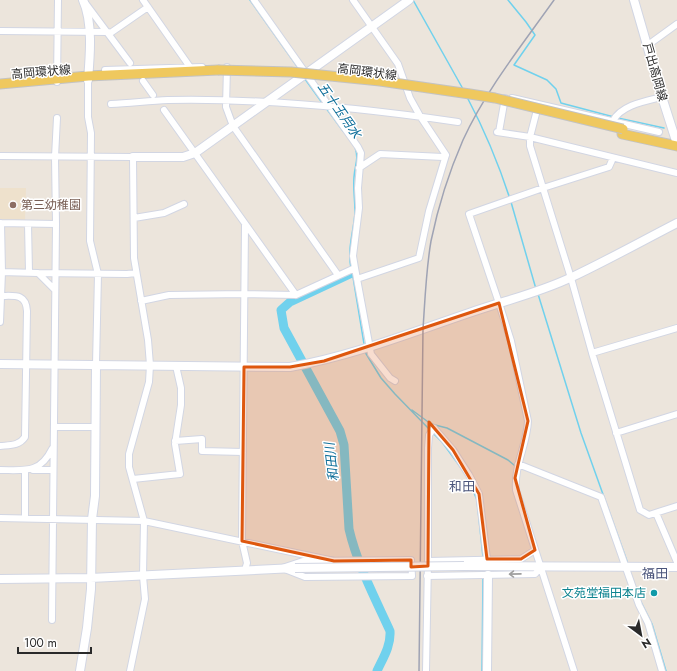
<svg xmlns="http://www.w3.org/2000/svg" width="677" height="671" viewBox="0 0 677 671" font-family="Jost,'Noto Sans JP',sans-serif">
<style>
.education{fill:#eee1cc}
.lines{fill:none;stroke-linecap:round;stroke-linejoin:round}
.stream{stroke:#70d1ed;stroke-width:1.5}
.river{stroke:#70d1ed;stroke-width:9}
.street-casing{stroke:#d2d6e3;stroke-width:8}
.secondary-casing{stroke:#d2d6e3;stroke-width:10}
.primary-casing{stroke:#c3c3c3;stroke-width:11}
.street{stroke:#fff;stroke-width:6}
.secondary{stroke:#fff;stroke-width:8}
.primary{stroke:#efc85e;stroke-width:9}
.rail{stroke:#9fa3b4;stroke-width:1.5}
.secondary-bridge-casing{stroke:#d2d6e3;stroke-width:10;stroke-linecap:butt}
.primary-bridge-casing{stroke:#c3c3c3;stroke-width:11;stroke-linecap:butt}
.secondary-bridge{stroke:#fff;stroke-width:8}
.primary-bridge{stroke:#efc85e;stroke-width:9}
.oneway{stroke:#9f9f9f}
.marked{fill:#de570e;fill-opacity:0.2;stroke:#de570e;stroke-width:3;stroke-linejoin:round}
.education-dot{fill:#8d6e63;stroke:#fff;stroke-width:1.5}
.culture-dot{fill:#0f9aa8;stroke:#fff;stroke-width:1.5}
.labels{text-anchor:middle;stroke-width:3;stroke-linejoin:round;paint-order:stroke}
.street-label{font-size:12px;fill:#2a2a2a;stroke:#fff}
.education-label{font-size:12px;fill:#785e54;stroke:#fff;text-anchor:start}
.culture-label{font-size:12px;fill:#0d838f;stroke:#fff;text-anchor:end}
.water-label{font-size:13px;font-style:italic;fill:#0f6f9a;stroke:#fff}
.neighbourhood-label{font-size:13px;fill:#4b557b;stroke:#fff}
</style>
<rect width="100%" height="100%" fill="#ece5dc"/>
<path class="education" d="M0 188H26L25 221H0Z"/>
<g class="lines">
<path class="stream" d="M250 0 299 69
M413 0 463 89
M508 0 526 22 535 35 514 65 547 80 556 89 561 103 614 117
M305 79 323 104
M467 97C485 131 498 162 510 199
M326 108 343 131
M618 118 664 128
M511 202 536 289
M351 268C347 248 354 231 355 212 355 200 353 189 354 177 355 164 359 160 355 147
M352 271 364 344
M538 294 581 433 628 564
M365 352 381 378 395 394 430 430
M412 410 431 424 447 428 508 460 514 465
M433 433 442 442 464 472
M469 481 477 500 483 557
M639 598 652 624 666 671
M482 671 483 577"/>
<path class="river" d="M352 273 290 302 281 310 284 328 340 431 344 445 349 529C357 564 375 598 390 631 391 646 383 658 377 671"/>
<g class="street-casing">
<path id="street" d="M143 0 190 67
M254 0 358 147 361 153 358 188 359 208 353 256 355 268 371 354 390 378 395 381
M353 0 398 64 410 98 420 116 446 155 443 157 380 154 359 168
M86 4 130 63
M0 31 108 32
M109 34 148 7
M648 45 677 24
M227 67 226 107 233 126 338 275
M105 70 202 67
M88 80V117L91 133 90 241 98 274 96 365
M143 81 153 95
M57 82 58 0
M512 98 659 132
M111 104C130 103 149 101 168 100 265 98 362 108 458 122
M538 106 530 137V146L543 188 609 167 613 158
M164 110 296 295
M613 121C621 105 646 101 662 97
M497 132 530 137 677 173
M499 132 505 98
M0 156 133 157 134 258 148 340 150 365 149 382 129 454V467L144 521 143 576 145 599 130 671
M134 218 164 213 184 204
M0 223 56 224
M28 224 29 272
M245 225 242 541 247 563 245 570
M0 272 38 273 55 290
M38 273 127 274 136 273
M357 279 419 258 429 211 446 155
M0 296C14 296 26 293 27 311L25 437C19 446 10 445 0 446
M141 301 169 295 245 294 296 295 355 268
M0 322 2 272 1 223
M592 353 677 328
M54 427H96
M616 433 677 414
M175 441 202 439V451L243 452
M518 464 601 497 639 605 648 623 662 671
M0 470C24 470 40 474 52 449
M33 470H53
M133 479 180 474 175 444 181 405V388L176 366
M656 513 677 562
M0 518 144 521 334 561
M25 518V470
M411 560 412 576 305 577 282 568 303 561Z
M428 561 521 559 535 550
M427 576 535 574 541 567
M52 620 56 224 55 157 57 118
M426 671 428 561V448L429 435 434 428 453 450 469 475 479 494 487 559
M574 671 516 490C514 465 527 445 528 421L511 341 499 303 469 214 543 188 571 278 592 353 640 510 649 515 677 506"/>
</g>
<g class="secondary-casing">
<path id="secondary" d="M83 0C93 22 90 56 88 80
M634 0 662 97 677 144
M133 157H183L195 153 409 0
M0 364 290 367C352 356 410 333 469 313 503 301 539 293 572 277 608 260 642 241 677 223
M464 566 677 567
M0 579 90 578 295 568
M80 671 87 628 91 589 92 519 95 496 96 365
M487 671 488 575"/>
</g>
<g class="primary-casing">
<path id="primary" d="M0 84 88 76 218 70
M622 134 677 146"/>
</g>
<use href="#street" class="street"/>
<use href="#secondary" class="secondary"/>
<use href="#primary" class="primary"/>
<path class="rail" d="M419 671 423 329C425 300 426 270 431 241 438 207 449 172 463 140 486 90 522 45 554 0"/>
<g class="secondary-bridge-casing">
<path id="secondary-bridge" d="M295 568 464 566"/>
</g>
<g class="primary-bridge-casing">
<path id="primary-bridge" d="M218 70 291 72 380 81 470 94 495 98 623 129"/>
</g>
<use href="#secondary-bridge" class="secondary-bridge"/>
<use href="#primary-bridge" class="primary-bridge"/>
</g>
<defs><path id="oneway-shaft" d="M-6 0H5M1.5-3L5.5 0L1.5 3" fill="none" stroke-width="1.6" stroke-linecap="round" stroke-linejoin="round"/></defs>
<use class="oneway" href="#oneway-shaft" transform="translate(515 574) rotate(179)"/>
<path class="marked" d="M499 303 528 421 515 478 535 550 521 559H487L479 494 453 450 429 422 428 566 411 567V560L334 561 242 541 244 367H290L324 361Z"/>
<circle class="education-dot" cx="13" cy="205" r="4"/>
<circle class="culture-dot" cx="654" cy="593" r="4"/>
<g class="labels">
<g class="street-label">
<text transform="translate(41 72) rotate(-5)" y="4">高岡環状線</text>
<text transform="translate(367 72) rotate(7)" y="4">高岡環状線</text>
<text transform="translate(655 72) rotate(74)" y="4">戸出高岡線</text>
</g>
<g class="education-label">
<text x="21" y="209">第三幼稚園</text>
</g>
<g class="culture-label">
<text x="646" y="597">文苑堂福田本店</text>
</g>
<g class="water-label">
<text transform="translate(340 110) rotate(55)" y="5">五十玉用水</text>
<text transform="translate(331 462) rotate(-97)" y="5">和田川</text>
</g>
<g class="neighbourhood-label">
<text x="462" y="491">和田</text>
<text x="655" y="578">福田</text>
</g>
</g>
<g transform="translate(641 635) rotate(148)" stroke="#ffffff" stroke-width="3" paint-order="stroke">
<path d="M0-3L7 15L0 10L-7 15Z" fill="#2a2a2a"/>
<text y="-6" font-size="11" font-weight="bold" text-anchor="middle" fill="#2a2a2a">N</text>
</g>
<path d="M18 647v6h73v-6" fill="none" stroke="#2a2a2a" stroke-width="2"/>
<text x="24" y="647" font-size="12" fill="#2a2a2a" stroke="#ffffff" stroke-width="3" paint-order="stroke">100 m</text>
</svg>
